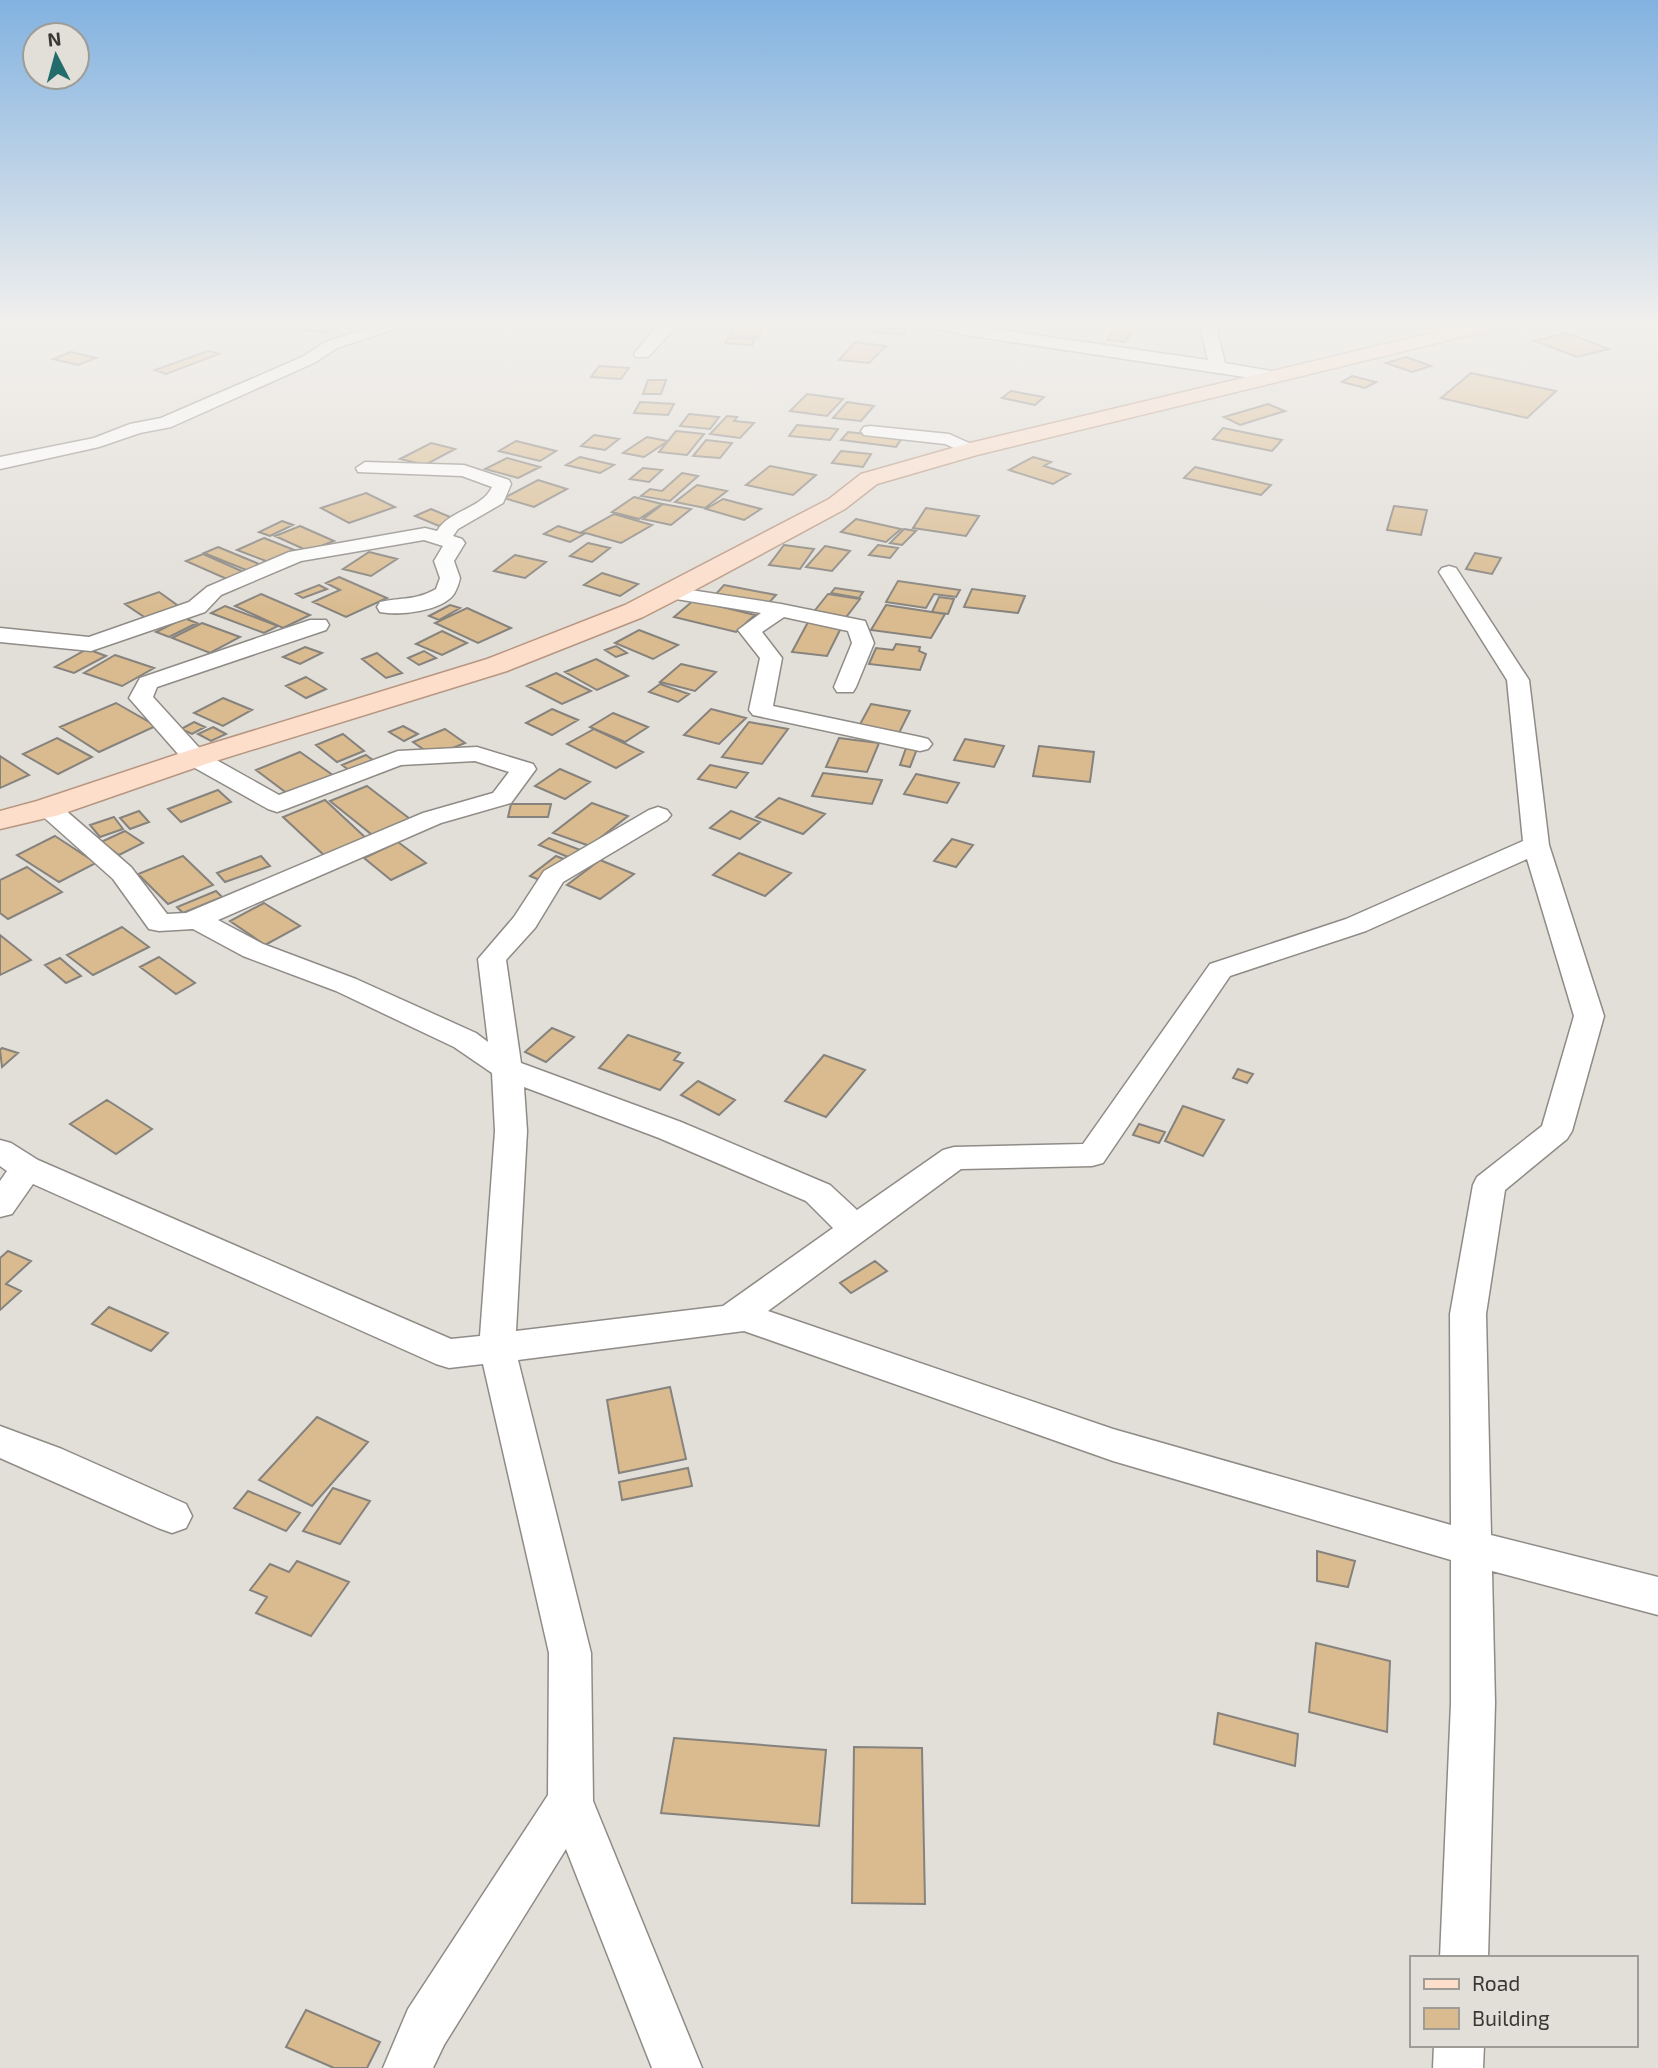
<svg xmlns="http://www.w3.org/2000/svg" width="1658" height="2068" viewBox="0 0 1658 2068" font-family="'Exo 2',sans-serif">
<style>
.building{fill:#d9bb8f;stroke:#86827d;stroke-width:2}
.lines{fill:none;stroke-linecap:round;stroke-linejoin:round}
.minor-casing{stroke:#8f8b86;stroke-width:3}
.major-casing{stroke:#b79680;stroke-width:3}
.minor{fill:#fff;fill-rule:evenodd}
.major{fill:#fddecb;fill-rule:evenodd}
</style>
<rect width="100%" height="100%" fill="#e2ded8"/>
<path class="building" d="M296 323H333L342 324 326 333 288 327Z
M737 323 765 325 758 337 730 335Z
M1118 325 1135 327 1125 342 1107 340Z
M874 327 905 329 903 334 872 332Z
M1567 333 1609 349 1577 357 1535 341Z
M728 338 755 339 752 345 725 343Z
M855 342 886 346 869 363 839 360Z
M208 351 219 354 166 374 155 370Z
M71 352 96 358 78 365 53 359Z
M1406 357 1431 366 1412 372 1386 363Z
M599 366 629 368 621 379 591 377Z
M1471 373 1556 391 1527 418 1441 398Z
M1352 376 1376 382 1365 388 1342 382Z
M648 380H666L661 394H643Z
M1011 391 1044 397 1035 405 1002 398Z
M807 394 843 399 827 416 790 411Z
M640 402 674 404 668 415 634 413Z
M847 402 874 406 861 421 833 418Z
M1268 404 1285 411 1240 425 1224 417Z
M689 414 719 417 710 429 680 426Z
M727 416 737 417 734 421 754 423 740 438 710 434Z
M797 425 838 429 830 440 789 436Z
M1223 428 1282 440 1272 451 1213 439Z
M676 431 704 434 687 455 659 452Z
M848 432 902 438 896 447 841 440Z
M594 435 619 439 605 450 581 446Z
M647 437 668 441 644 457 623 453Z
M706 440 732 443 720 458 693 456Z
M516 441 556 451 540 461 499 451Z
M431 443 455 449 425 465 400 459Z
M841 451 871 454 863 467 832 463Z
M580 457 614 465 600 473 566 465Z
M1033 457 1051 462 1044 466 1070 474 1053 484 1009 470Z
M507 458 540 467 518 478 485 469Z
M770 466 816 475 793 495 746 485Z
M1195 467 1271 485 1261 495 1184 478Z
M643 468 662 470 649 482 630 479Z
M682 473 698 476 670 501 641 496 650 489 662 491Z
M538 480 567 489 534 507 504 498Z
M697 485 727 491 705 508 675 502Z
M366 493 395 507 349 523 321 508Z
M634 497 662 504 639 519 612 512Z
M723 499 761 509 744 520 706 509Z
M663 504 691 509 671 525 643 519Z
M1394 506 1427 510 1421 535 1387 530Z
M926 508 979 516 966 536 913 528Z
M431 509 455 519 439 526 415 516Z
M614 514 652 525 621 543 582 532Z
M856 519 901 529 886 542 841 532Z
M282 521 293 525 270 536 259 532Z
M300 526 334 541 308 551 275 536Z
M558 526 584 534 570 542 544 534Z
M904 529 916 531 902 545 890 543Z
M264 538 297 551 271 563 237 550Z
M588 543 610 548 592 562 570 556Z
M784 545 814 549 800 569 769 565Z
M878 545 898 548 890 558 869 555Z
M825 546 850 551 832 571 806 567Z
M218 547 264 566 251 572 204 553Z
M369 552 397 559 371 576 343 569Z
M1475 553 1501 558 1492 574 1466 569Z
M203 554 246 573 229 580 186 561Z
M515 555 546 562 525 578 494 571Z
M602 573 638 584 620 596 584 585Z
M339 577 387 598 346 617 313 602 340 590 326 583Z
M898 581 960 590 956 597 934 594 926 608 886 602Z
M319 585 327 589 303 598 296 594Z
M724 585 776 595 767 605 715 595Z
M835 588 863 592 859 598 831 593Z
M972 589 1025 596 1018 613 964 607Z
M159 592 184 610 150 621 125 604Z
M261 594 310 615 283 628 235 606Z
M828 594 860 599 844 620 812 614Z
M939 597 954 599 948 614 932 612Z
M694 600 755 615 736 632 674 617Z
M450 605 460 608 439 620 429 616Z
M886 605 945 614 931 638 871 630Z
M225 606 278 626 264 633 211 613Z
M467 608 511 628 478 643 435 623Z
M184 618 197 623 169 637 156 632Z
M808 622 842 626 827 656 792 652Z
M202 623 240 637 210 653 172 638Z
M639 630 678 645 653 659 615 643Z
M442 631 467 643 442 655 416 644Z
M896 644 920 647 919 651 926 654 920 670 869 664 876 648 893 650Z
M616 646 627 653 616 657 605 650Z
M305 647 322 653 300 664 283 657Z
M87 649 106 656 74 673 55 667Z
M424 651 436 658 419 665 408 658Z
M377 653 402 673 386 678 362 659Z
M115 655 154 668 122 686 84 673Z
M596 659 628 676 597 690 565 672Z
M681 664 716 672 695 691 660 682Z
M556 673 591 691 562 704 527 686Z
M306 677 326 689 306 698 286 686Z
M660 684 689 694 678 702 649 692Z
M223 698 252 710 223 726 194 713Z
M116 703 156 726 99 752 60 727Z
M871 704 910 711 898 735 858 728Z
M552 709 578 720 552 735 526 723Z
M711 709 746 718 719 744 684 735Z
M613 713 648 727 625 742 590 727Z
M194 722 205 727 192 734 181 729Z
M749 722 788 729 762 764 722 757Z
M403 726 418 734 404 741 389 732Z
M213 727 226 734 211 741 198 734Z
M445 729 465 743 433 756 413 742Z
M594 729 643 752 616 768 567 744Z
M343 734 364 751 337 762 316 745Z
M57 738 92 757 58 774 23 754Z
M839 738 879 743 867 772 826 767Z
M965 739 1004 746 994 767 954 760Z
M1039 746 1094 752 1090 782 1033 776Z
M906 748 917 749 910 767 900 765Z
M300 752 337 778 292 797 256 770Z
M366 755 377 763 353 773 342 765Z
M0 756 29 775 0 788Z
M710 765 748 773 736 788 698 779Z
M560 769 590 782 565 799 535 786Z
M823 773 882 780 872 804 812 796Z
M916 774 959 783 947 803 904 794Z
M367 786 414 822 376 838 330 801Z
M218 790 231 802 181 822 168 809Z
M779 798 825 814 803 834 756 817Z
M325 800 368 840 326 857 283 817Z
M592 803 628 816 590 846 553 833Z
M511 804H551L548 817H508Z
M139 811 149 822 130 829 120 818Z
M731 811 760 822 740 839 710 828Z
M114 817 123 829 100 837 90 825Z
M125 831 143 843 119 855 101 842Z
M55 836 96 863 59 882 17 855Z
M549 838 583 851 573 859 539 845Z
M952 839 973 845 956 867 934 861Z
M398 842 426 863 391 880 364 858Z
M739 853 791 873 765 896 713 875Z
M183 856 213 885 168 904 138 874Z
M261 856 270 866 225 882 217 873Z
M556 856 569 861 542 881 530 876Z
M600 860 634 874 600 899 567 885Z
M27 867 62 892 8 919 0 913V880Z
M216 891 222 897 183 913 177 907Z
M264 903 300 926 265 945 230 921Z
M122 927 149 947 93 975 67 955Z
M0 935 31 960 0 975Z
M159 957 195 983 176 994 140 967Z
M60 958 81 976 66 983 45 965Z
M552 1028 574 1037 546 1062 525 1052Z
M628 1035 680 1053 674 1060 683 1063 660 1090 599 1068Z
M2 1048 18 1053 2 1067 0 1050Z
M824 1055 865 1070 826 1117 785 1101Z
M1238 1069 1253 1074 1247 1083 1233 1078Z
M698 1081 735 1100 719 1115 681 1095Z
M107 1100 152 1129 116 1154 70 1124Z
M1183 1106 1224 1120 1203 1156 1165 1141Z
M1139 1124 1165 1132 1159 1143 1133 1135Z
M8 1251 31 1261 6 1284 21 1291 0 1310V1258Z
M875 1261 887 1271 851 1293 840 1283Z
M109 1307 168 1333 151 1351 92 1324Z
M670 1387 686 1459 619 1473 607 1400Z
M317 1417 368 1442 312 1506 259 1480Z
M688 1468 692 1486 622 1500 619 1482Z
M333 1488 370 1501 340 1544 303 1531Z
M248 1491 300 1513 286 1531 234 1508Z
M1317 1551 1355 1561 1348 1587 1317 1581Z
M297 1561 349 1582 311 1636 256 1613 267 1597 250 1590 270 1564 289 1572Z
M1316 1643 1390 1661 1387 1732 1309 1712Z
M1218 1713 1298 1734 1295 1766 1214 1744Z
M674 1738 826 1750 819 1826 661 1813Z
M854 1747 922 1748 925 1904 852 1903Z
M306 2010 380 2042 367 2068H334L286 2047Z"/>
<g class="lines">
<g class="minor-casing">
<path id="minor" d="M384 323H407L404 326 337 348 314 363 171 427 140 433 99 447 0 469V457L94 438 130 424 161 418 302 357 325 342Z
M660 323H676L677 326 648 357H636L634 354 636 351Z
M922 323H953L1208 360 1201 331 1203 323H1219L1217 331 1225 363 1271 371 1279 376 1271 381 972 336 925 326Z
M870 426 949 434 976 446 979 450 970 455 945 444 864 435 861 431 864 427Z
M365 462 464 465 509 480 511 484 503 503 458 529 453 536 462 539 465 543 454 561 460 578C459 583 457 589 454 594 442 611 400 616 380 612L377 607 380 602C402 597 415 601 436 589L440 578 434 561 443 546 424 540 301 561 221 595 205 612 91 651 0 642V628L89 637 189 602 207 587 289 552 425 528 437 531C449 510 482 509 492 487L462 476 358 472 356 468Z
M1449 566 1456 568 1529 680 1549 845 1604 1016 1572 1131 1567 1139 1505 1190 1486 1314 1491 1535 1658 1577V1615L1492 1571 1495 1703 1488 1958H1440L1451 1703V1560L1113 1461 744 1331 518 1360 591 1653 593 1801 702 2068H652L566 1849 444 2045 433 2068H383L408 2009 548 1795 549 1653 483 1364 449 1368 436 1364 33 1184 12 1214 0 1217V1181L7 1171 0 1166V1140L11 1143 38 1160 451 1339 480 1336 495 1131 492 1073 454 1047 336 991 243 956 193 929 159 931 149 929 113 879 39 813 35 808 39 803 48 800 57 803 131 867 167 914 186 913 423 813 493 793 509 772 475 761 401 765 286 809 277 812 268 809 186 763 129 698 140 678 310 620H326L329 625 326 630 157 687 153 697 204 753 279 795 398 751 477 747 533 764 536 769 511 803 441 823 218 920 263 944 356 979 476 1033 488 1042 478 959 514 917 544 871 649 810 658 807 667 810 671 815 667 820 563 882 535 928 506 960 521 1063 681 1122 830 1185 857 1210 943 1150 954 1147 1083 1144 1210 964 1346 919 1523 841 1507 680 1439 572 1442 568ZM1527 859 1574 1016 1542 1126 1477 1177 1473 1185 1450 1314 1451 1525 1113 1429 768 1311 961 1169 1092 1166 1103 1163 1230 976 1366 931ZM524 1087 659 1138 806 1201 833 1228 723 1306 516 1331 527 1131Z
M671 587 781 604 865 621 874 643 856 687 853 692H837L834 687 852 643 848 631 784 617 762 632 782 658 773 706 920 737 928 739 932 744 928 749 920 751 753 715 749 710 760 658 738 630 761 613 664 597 661 593 664 589Z
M0 1426 62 1449 186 1504 192 1516 186 1528 172 1533 158 1528 0 1458Z
M1434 2045H1484L1483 2068H1433Z"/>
</g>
<g class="major-casing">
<path id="major" d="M1474 323H1506L1503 327 977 455 877 484 845 509 680 598 643 617 507 671 206 764 59 815 0 829V811L37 801 184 752 487 659 625 605 829 499 861 474 970 443Z"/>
</g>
<use href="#minor" class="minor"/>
<use href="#major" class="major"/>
</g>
<linearGradient id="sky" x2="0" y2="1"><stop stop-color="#82b2e0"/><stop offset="0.53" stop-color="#f2f0ed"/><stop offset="1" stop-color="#f2f0ed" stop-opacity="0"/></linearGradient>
<rect width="1658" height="612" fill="url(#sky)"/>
<rect x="1410" y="1956" width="228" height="91" fill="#e2ded8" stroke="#9e9c97" stroke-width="2"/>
<rect x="1424" y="1979" width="35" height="10" fill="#fddecb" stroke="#9e9c97" stroke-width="2"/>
<text x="1472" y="1991" font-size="21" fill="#393835">Road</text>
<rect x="1424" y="2008" width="35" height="21" fill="#d9bb8f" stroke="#9e9c97" stroke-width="2"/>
<text x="1472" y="2026" font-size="21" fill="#393835">Building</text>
<g transform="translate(56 56) rotate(354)"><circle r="33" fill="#e2ded8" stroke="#9e9c97" stroke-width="2"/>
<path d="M0-5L12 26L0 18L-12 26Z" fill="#226d6c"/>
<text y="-10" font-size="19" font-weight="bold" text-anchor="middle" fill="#393835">N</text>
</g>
</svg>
